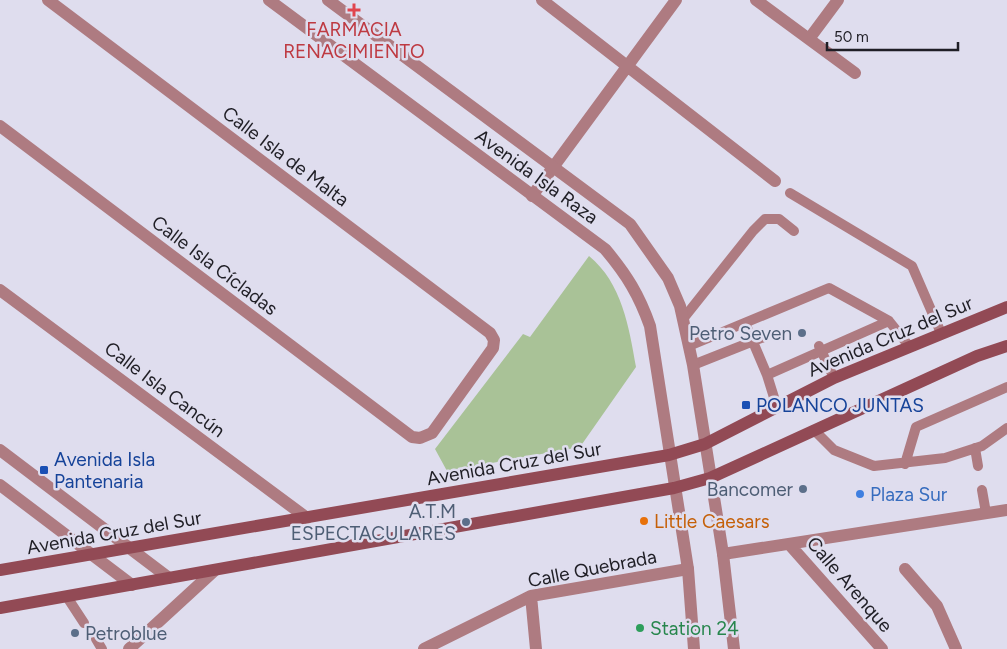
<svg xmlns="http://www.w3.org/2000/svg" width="1007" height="649" viewBox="0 0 1007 649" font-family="Figtree,sans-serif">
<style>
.green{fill:#a9c297}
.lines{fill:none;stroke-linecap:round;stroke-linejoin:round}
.service{stroke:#ae7b81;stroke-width:10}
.minor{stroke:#ae7b81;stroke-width:12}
.tertiary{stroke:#ae7b81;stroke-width:12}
.secondary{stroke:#924a55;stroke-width:12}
.health-dot{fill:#e0444e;stroke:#dfddee;stroke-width:2}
.service-dot{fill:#5c6f8a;stroke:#dfddee;stroke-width:2}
.transit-dot{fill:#1a4fb4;stroke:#dfddee;stroke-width:2}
.shop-dot{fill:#3f7fe0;stroke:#dfddee;stroke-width:2}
.food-dot{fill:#e8710a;stroke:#dfddee;stroke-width:2}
.leisure-dot{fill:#2e9e5b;stroke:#dfddee;stroke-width:2}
.labels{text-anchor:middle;stroke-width:5;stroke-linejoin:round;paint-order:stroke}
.health-label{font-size:19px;fill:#be3a42;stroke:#dfddee}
.street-label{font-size:19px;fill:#1f1e25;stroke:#dfddee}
.service-label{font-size:19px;fill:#4e5e75;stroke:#dfddee;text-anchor:end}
.transit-label{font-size:19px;fill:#164399;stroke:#dfddee;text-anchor:start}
.shop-label{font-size:19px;fill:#366cbe;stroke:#dfddee;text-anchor:start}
.food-label{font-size:19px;fill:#c56008;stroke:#dfddee;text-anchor:start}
.leisure-label{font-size:19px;fill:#27864d;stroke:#dfddee;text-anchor:start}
</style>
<rect width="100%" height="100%" fill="#dfddee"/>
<path class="green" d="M589 256C622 283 629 327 636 367L580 447 447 471 435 449 523 334 530 337Z"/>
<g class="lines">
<path class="service" d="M790 193 912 266 941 333
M683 319 753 231 765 219H779L794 231
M745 323 767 375 777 407
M689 346 829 288 889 321 909 346
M819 346 834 378
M693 365 764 337
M767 375 889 321
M814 430 834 450 874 466 945 458 982 446 1007 428
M975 448 978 466
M905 464 916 427 1007 387
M982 490 986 513
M67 597 84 623
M96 639 102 649"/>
<path class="minor" d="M542 0 775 181
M756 0 855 73
M809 39 838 0
M0 126 412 437 420 438 432 433 493 348 494 340 490 333 48 0
M532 196 676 0
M0 290 307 518
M789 544 882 649
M723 554 1007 510
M905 569 937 606 956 649
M531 596 536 649
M129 649 215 570
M424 649 531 596 688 569"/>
<path class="tertiary" d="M269 0 605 249C627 275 639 295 650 326L688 569 694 649
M328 0 630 224 668 278 680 306 693 365 723 554 734 649
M0 450 169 578
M0 485 132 585"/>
<path class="secondary" d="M0 570 669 455 705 444 834 378 1007 307
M0 608 674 488 710 478 977 356 1007 346"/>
</g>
<path class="health-dot" d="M351.5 2.5h5v5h5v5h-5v5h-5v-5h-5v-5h5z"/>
<g class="service-dot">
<circle cx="802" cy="333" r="5"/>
<circle cx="803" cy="489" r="5"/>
<circle cx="466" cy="522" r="5"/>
<circle cx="75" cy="633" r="5"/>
</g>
<g class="transit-dot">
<rect x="741" y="400" width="10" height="10" rx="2.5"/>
<rect x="39" y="465" width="10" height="10" rx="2.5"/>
</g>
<circle class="shop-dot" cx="860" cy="494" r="5"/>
<circle class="food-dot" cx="644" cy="521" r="5"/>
<circle class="leisure-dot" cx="640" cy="628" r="5"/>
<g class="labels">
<g class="health-label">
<text x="354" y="36">FARMACIA<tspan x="354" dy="22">RENACIMIENTO</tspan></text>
</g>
<g class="street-label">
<text transform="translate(286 156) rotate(37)" y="7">Calle Isla de Malta</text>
<text transform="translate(537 176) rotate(36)" y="7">Avenida Isla Raza</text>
<text transform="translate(215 265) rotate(37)" y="7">Calle Isla Cícladas</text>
<text transform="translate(890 336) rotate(-23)" y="7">Avenida Cruz del Sur</text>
<text transform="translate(165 389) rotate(37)" y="7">Calle Isla Cancún</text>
<text transform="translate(514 463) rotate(-10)" y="7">Avenida Cruz del Sur</text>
<text transform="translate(114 532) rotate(-10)" y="7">Avenida Cruz del Sur</text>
<text transform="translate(592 568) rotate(-11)" y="7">Calle Quebrada</text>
<text transform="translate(850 584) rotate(49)" y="7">Calle Arenque</text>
</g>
<g class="service-label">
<text x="792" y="340">Petro Seven</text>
<text x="793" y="496">Bancomer</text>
<text x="456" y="518">A.T.M<tspan x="456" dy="22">ESPECTACULARES</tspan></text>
<text x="85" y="640" text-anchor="start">Petroblue</text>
</g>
<g class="transit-label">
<text x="756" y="412">POLANCO JUNTAS</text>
<text x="54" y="466">Avenida Isla<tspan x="54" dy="22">Pantenaria</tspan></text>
</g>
<g class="shop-label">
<text x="870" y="501">Plaza Sur</text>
</g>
<g class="food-label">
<text x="654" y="528">Little Caesars</text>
</g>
<g class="leisure-label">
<text x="650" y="635">Station 24</text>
</g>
</g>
<path d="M827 42v8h131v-8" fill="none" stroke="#1f1e25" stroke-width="2.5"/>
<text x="834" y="42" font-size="15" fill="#1f1e25" stroke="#dfddee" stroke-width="4" paint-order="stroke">50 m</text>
</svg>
